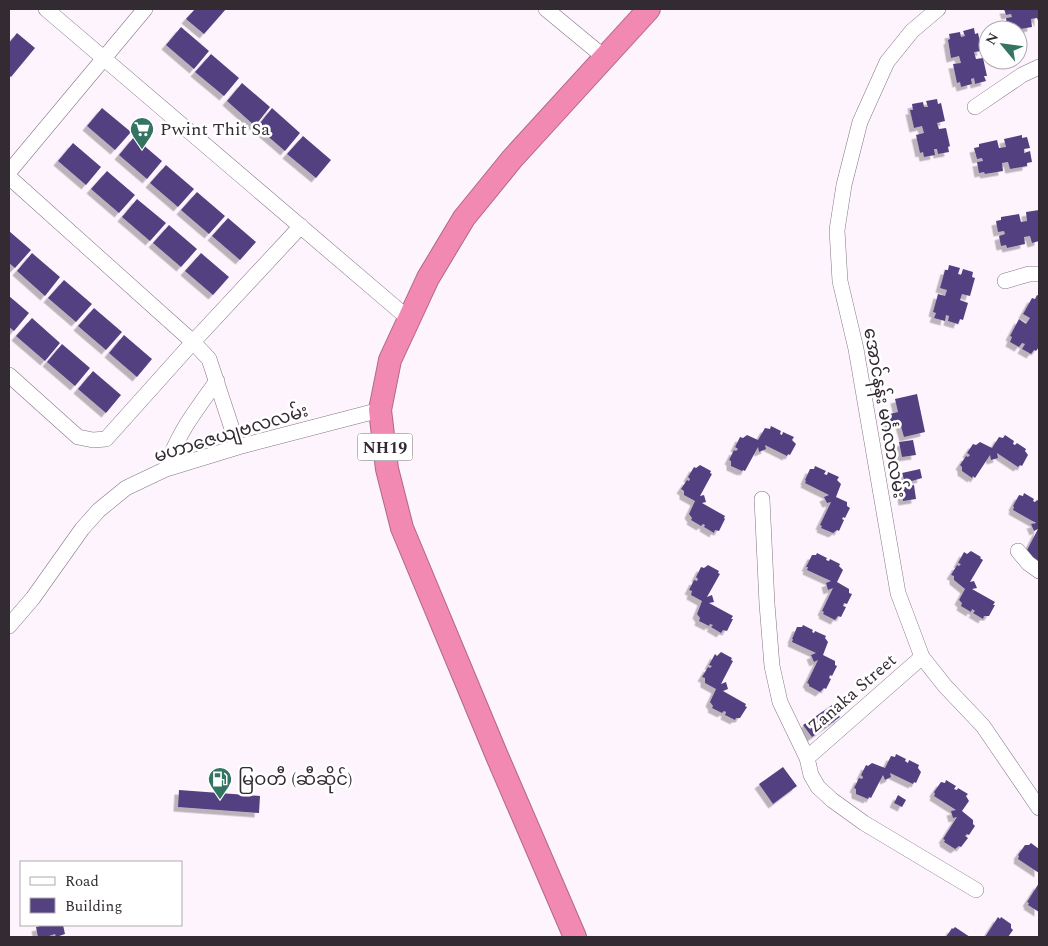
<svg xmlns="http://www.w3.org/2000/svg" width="1048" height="946" viewBox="0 0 1048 946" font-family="Spectral,'Noto Sans Myanmar',serif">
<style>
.building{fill:#534180;filter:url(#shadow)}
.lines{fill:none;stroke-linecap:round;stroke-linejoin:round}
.minor-casing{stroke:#847584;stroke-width:16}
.highway-casing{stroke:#af6886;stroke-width:24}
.minor{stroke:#fff;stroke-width:15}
.highway{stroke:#f289b3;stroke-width:22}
.labels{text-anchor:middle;stroke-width:5;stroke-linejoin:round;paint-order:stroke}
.shield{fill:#fff;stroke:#706b70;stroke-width:1}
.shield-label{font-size:16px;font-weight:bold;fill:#322b32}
.poi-label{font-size:18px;fill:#322b32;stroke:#fff;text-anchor:start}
.street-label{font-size:18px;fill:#322b32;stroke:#fff}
</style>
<defs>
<filter id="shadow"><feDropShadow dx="-4.5" dy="4.5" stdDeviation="0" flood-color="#0004"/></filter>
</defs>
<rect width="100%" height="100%" fill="#fef4fe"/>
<path class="building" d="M195 9H226L204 34 186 19Z
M1004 9H1039V23L1037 18 1031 19 1032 27 1015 30 1013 28 1008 29 1006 18 1012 17 1011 14 1006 15Z
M181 27 209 51 194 69 166 45Z
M974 28 975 34 978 33 982 51 974 52 976 59 983 58 987 76H984L986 81 975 84 974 78 971 79 972 84 961 87 960 82 957 83 953 64 961 63 959 56 951 58 948 40 950 39 949 34 960 32 961 37 965 36 963 31Z
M17 33 35 48 11 77 9 75V43Z
M211 54 239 78 224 96 195 72Z
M242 83 270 107 255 126 227 101Z
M937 99 938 104 941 103 945 121 937 123 939 129 946 128 950 146 948 147 949 152 938 154 937 149H934L935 155 924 157 923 152 920 153 916 135 924 133 922 126 914 128 910 110H913L912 104 923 102 924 107H928L926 101Z
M102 108 131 132 115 150 87 126Z
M272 108 300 133 285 151 257 127Z
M1022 135V138L1027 137 1030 148 1024 149V153L1030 151 1032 162 1027 163V166L1010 169 1008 162 1002 163 1003 171 985 174 984 172 979 173 977 162 983 161 982 158 977 159 974 148 979 147V144L997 140 999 148 1006 147 1004 139Z
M303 136 331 160 316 178 287 154Z
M134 137 162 161 147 179 119 155Z
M73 143 101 167 86 185 58 161Z
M166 165 194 189 178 207 150 183Z
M107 171 135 195 119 213 91 189Z
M197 192 225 216 209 234 181 210Z
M137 199 166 223 150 241 122 217Z
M1039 210V241L1032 243 1030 236 1024 237 1025 244 1007 248 1006 245 1001 246 999 236 1005 234 1004 231 998 232 996 221 1001 220V217L1019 214 1021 222 1027 221 1026 212Z
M228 218 256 242 240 260 212 236Z
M169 225 197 249 181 267 153 243Z
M9 231 31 250 15 268 9 263Z
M32 253 60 277 45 296 17 271Z
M201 253 229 277 213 295 185 271Z
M949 265 960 268 958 274 961 275 963 269 973 272 972 277 975 278 970 296 962 294 960 300 968 303 963 320 960 319 958 324 948 321 949 316 946 315 945 321 934 318 936 313 933 312 938 294 945 296 947 290 940 288 945 270H948Z
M64 280 92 304 76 322 48 298Z
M1037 295 1039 296V347L1036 351 1034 350 1031 354 1022 349 1025 344 1022 343 1019 347 1010 342 1012 337 1010 336 1019 319 1026 324 1030 318 1023 314 1032 298 1035 299Z
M9 296 29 313 14 331 9 327Z
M94 308 122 332 106 350 78 326Z
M32 318 60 343 45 361 16 336Z
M124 335 152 359 137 377 109 353Z
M62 344 90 368 75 386 47 362Z
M93 371 121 395 106 413 78 389Z
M917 394 925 432 904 437 900 423 888 425 886 415 898 412 895 399Z
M771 426 781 431 780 434 782 435 783 432 794 437 792 440 796 444 790 455 788 454 787 456 765 445 766 449 759 452 758 447 745 471 743 470 742 471 731 466V461L729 460 734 450 736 451 738 449 735 447 740 437 743 438 747 435 758 440 765 428 770 429Z
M1005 435 1014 441 1013 444 1015 445 1017 443 1026 449 1025 451 1028 455 1022 466 1020 465 1018 467 997 453 998 458 991 460 990 455 975 478 973 476 972 478 962 471V467L960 465 966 456 968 457 970 455 967 453 973 444 976 445 980 442 992 448 999 437 1003 438Z
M913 440 916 455 902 457 899 442Z
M700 465 711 471 710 473 712 474 700 496 704 495 706 502 702 503 725 516 724 518 725 519 719 531 715 530 714 533 704 527 705 525 703 524 701 526 691 520 692 518 689 514 695 501 684 495V491L681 489 687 480 689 481 690 479 688 477 694 467 696 468Z
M815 466 826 471 824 474 827 475 828 472 839 477 837 480 841 484 836 497 847 502V506L850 508 845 518 843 517 842 519 844 520 839 531 837 530 833 533 821 528 822 526 820 525 831 502 827 503 824 497 829 495 805 483 806 481 805 480 810 469H814Z
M920 469 922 478 905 483 902 473Z
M914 485 916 499 903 501 901 487Z
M1024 493 1034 499 1033 501 1035 502 1037 500 1039 501 1038 561 1027 555 1026 552 1038 529 1034 531 1031 524 1036 523 1013 510 1014 507 1013 506 1019 495 1023 496Z
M971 551 981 557 980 558 983 560 970 582 974 581 977 588 972 589 995 602 993 605H995L989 616H984L983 619 973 613 975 611 972 609 971 612 961 606 962 603 959 600 965 589 954 580V576L951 575 957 565 959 566 961 564 958 563 964 552 967 554Z
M817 553 827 558 826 560 829 561 830 559 840 564 839 566 843 570 837 582 849 589V593L852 594 847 604 844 603 843 606 846 607 841 617 838 616 835 620 823 614 824 612 822 611 833 588 828 590 826 583 831 581 807 570 808 567H806L812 555H816Z
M708 565 719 571 718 573 720 574 707 597 712 595 714 602 709 603 733 616 731 619H733L727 631 723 630 721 633 711 627 713 625 710 624 709 626 699 621 700 618 697 614 702 601 691 595 692 591 689 590 694 580 697 581 698 579 696 577 701 567 704 568Z
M803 625 813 630 812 632 814 633 815 631 826 636 825 638 828 642 823 655 835 661V665L837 666 832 676 830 675 829 678 831 679 826 689 824 688 820 692 809 686V684L807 683 818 660 814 662 811 655 816 653 792 642 793 639H792L797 627H802Z
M721 652 732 658 731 660 733 661 721 684 726 682 728 689 723 691 746 704 745 706 747 707 740 718H736L735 720 725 715 726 712 724 711 722 713 712 708 713 706 710 702 716 689 705 683V678L702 677 708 667 710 668 712 666 709 665 715 654 717 656Z
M832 705 840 717 812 737 803 725Z
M896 754 906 759 905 761 908 763 909 760 919 765 918 768 921 772 916 783 914 782 913 784 890 773 891 777 885 780 883 775 871 798 869 797 868 799 856 794V789L854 788 859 778 862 779 863 777 861 775 866 765 868 766 872 763 885 768 891 756 895 757Z
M783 767 797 786 773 804 759 784Z
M946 780 956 786 954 789 957 790 958 788 968 794 966 796 969 801 962 811 973 820V824L975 826 969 835 967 834 965 836 968 838 961 847 959 846 955 849 944 842 945 840 943 839 957 817 953 818 951 811 956 810 934 796 935 794 934 792 941 782 945 783Z
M179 790 260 796 259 813 178 807Z
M898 795 906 800 902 807 894 803Z
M1031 843 1039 849V873L1018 859 1019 856 1018 855 1025 845H1029Z
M1039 883V912L1028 905 1029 903 1027 902Z
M998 917 1000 919 1001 917 1011 924V928L1013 930 1008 937H985Z
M44 925H63L65 934 56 937 55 934 46 937H38L36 927Z
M955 927 970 937H946L952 928 953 929Z"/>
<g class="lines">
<g class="minor-casing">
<path id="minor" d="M46 9 409 319
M546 9 604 57
M938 9 912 31 887 62 860 122 844 185 837 230 840 281 856 349 898 593 922 657 945 686 983 726 1039 808
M975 107 1022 75 1039 67
M9 172 145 9
M9 177 193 342 209 359 238 447
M1005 281 1029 274H1039
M9 375 78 437 93 440 106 439 193 342 301 226
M166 469C177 434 196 410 217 381
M762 499 767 604 772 666 780 702 807 758 811 775 818 787 832 800 864 823 976 890
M1018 551 1028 563 1039 571
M9 626 33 598 82 529 99 510 126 488 166 469 238 447 380 410
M807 758 922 657"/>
</g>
<g class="highway-casing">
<path id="highway" d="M575 937 497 756 402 528 387 469 380 410 390 360 428 278 464 218 512 159 649 9"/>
</g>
<use href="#minor" class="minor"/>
<use href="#highway" class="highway"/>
</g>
<defs>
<g id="supermarket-pin" transform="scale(1.25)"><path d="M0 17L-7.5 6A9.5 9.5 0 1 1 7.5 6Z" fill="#337463" stroke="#fff"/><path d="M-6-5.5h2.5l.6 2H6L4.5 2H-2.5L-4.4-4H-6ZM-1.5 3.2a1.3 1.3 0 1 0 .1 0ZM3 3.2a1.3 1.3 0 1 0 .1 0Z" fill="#fff"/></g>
<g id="fuel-pin" transform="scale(1.25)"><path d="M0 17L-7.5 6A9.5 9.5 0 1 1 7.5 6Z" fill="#337463" stroke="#fff"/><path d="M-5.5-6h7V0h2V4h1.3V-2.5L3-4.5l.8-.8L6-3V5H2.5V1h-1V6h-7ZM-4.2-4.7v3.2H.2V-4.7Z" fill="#fff"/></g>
</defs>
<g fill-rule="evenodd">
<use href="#supermarket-pin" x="142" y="129"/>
<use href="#fuel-pin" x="220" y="779"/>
</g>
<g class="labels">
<rect class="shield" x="357.5" y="433.5" width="55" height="27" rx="4"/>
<g class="shield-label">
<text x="385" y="453">NH19</text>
</g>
<g class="poi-label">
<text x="160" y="135">Pwint Thit Sa</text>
<text x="238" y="785">မြဝတီ (ဆီဆိုင်)</text>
</g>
<g class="street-label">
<text transform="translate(885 413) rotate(80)" y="6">အောင်နန်း မင်္ဂလာလမ်း</text>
<text transform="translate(231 433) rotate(-17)" y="6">မဟာဇေယျဗလလမ်း</text>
<text transform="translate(852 693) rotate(-41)" y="6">Zanaka Street</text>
</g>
</g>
<rect width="1048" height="946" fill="none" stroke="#322b32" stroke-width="20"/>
<rect x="20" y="861" width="162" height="65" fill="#ffffff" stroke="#adaaad"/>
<rect x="30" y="877" width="25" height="8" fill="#ffffff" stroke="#adaaad"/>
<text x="65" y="886" font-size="15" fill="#322b32">Road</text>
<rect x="30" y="898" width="25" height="15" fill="#534180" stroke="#adaaad"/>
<text x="65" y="911" font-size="15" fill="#322b32">Building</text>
<g transform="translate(1003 45) rotate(299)"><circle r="24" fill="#ffffff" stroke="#adaaad"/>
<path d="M0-4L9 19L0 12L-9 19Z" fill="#337463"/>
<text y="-8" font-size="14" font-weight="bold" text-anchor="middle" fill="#322b32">N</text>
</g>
</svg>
